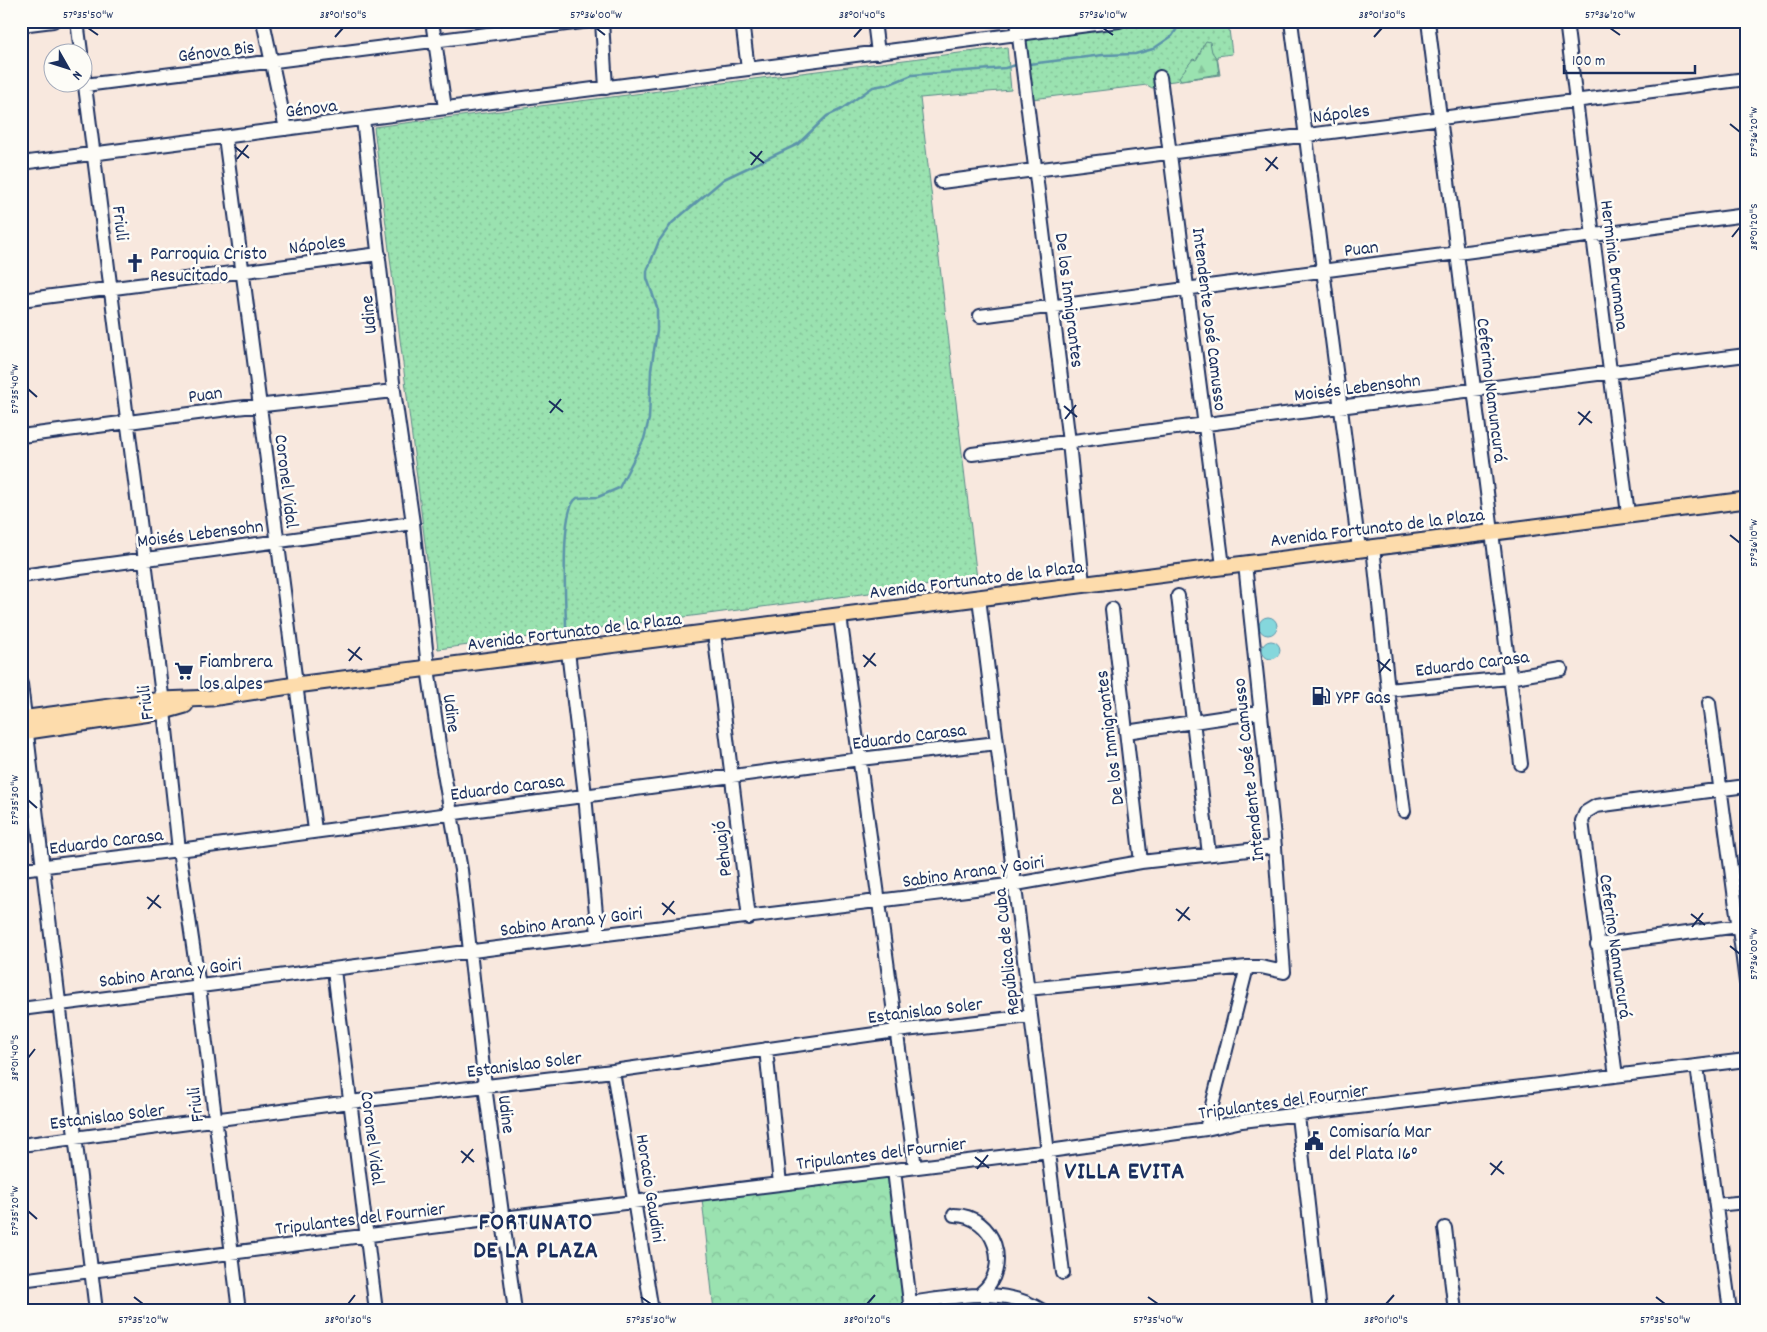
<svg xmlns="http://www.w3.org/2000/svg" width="1767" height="1332" viewBox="0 0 1767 1332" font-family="Dekko,sans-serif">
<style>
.grass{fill:url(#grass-dots);stroke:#5a8887}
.forest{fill:url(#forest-firs);stroke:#5a8887}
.park{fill:url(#park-crowns);stroke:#5a8887}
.water{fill:#85d7dc;stroke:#5b94aa}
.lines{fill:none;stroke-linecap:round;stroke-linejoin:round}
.stream{stroke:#5b94aa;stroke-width:2.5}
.minor-casing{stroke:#1b2f5e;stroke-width:16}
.major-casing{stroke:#1b2f5e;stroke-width:19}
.minor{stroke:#fdfcf7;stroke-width:12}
.major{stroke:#fddcac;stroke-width:15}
.ticks{fill:none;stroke:#1b2f5e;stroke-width:2}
.labels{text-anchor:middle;stroke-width:5;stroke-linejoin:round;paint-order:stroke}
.street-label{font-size:19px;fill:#1b2f5e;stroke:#fdfcf7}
.poi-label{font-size:19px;fill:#1b2f5e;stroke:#fdfcf7;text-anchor:start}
.district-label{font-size:24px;font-weight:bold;letter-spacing:1px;fill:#1b2f5e;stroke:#fdfcf7}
.neatline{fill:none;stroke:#1b2f5e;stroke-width:2}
.ticks-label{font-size:12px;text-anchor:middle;fill:#1b2f5e}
</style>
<defs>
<pattern id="grass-dots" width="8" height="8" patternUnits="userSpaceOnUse" patternTransform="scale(1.25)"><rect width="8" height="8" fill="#9ae2b0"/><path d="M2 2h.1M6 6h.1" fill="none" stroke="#84c29a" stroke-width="1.8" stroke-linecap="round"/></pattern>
<pattern id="forest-firs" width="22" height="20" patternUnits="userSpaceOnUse" patternTransform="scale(1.25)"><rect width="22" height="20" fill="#9ae2b0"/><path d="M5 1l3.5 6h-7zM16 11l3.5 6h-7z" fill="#84c29a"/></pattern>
<pattern id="park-crowns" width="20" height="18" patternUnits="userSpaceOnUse" patternTransform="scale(1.25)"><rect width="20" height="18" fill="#9ae2b0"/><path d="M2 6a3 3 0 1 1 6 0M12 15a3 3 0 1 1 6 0" fill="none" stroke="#84c29a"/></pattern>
</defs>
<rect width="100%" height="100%" fill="#f8e8de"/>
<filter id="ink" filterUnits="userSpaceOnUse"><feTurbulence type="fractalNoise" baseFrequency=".02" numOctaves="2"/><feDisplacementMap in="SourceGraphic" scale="10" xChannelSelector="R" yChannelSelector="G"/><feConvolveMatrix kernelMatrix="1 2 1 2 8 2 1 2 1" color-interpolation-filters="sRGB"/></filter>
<g filter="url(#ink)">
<path class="grass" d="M1167 21H1228L1232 54 1217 56 1220 75 1166 82 1164 72 1156 73 1157 87 1152 88 1147 85 1032 99 1026 43 1031 38 1140 23C1162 31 1149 28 1167 21Z
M1007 47 1011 90 920 98 977 579 438 649 374 127Z"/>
<path class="forest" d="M1206 41 1210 42 1212 52 1217 59 1219 74 1181 80 1179 77 1193 59 1196 60C1201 54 1201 47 1206 41Z"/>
<path class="park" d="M890 1177 907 1311H714L702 1199Z"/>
<path class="water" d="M1259 626a9 9 0 1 1 18 0a9 9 0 1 1-18 0Z
M1262 650a9 9 0 1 1 18 0a9 9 0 1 1-18 0Z"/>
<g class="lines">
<path class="stream" d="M1029 64 1103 55 1135 54 1153 49 1172 36 1182 21
M566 627C566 605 559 509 577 498L598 497 619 488 644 439 649 419 651 370 657 331V307L647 278V271L659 241 672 223 724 179 798 144 827 116 840 110 873 87 890 84 912 75 1005 68 1016 65"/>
<g class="minor-casing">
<path id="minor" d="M77 21 81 52
M263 21 286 129
M432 21 445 108
M602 21 606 88
M742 21 748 69
M874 21 878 53
M1017 21 1069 442 1083 584
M1291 21 1359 549
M1428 21 1521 764
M1566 21 1628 514
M21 25 53 21
M82 62 164 711 179 850 199 987 239 1311
M1160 77 1223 566
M85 85 590 21
M363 119 394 391 413 523 428 668 440 751 461 870 485 1086 515 1311
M225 137 315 830
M21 163 1119 21
M941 182 1746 79
M21 300 379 254
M980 316 1746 215
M21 436 236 408 394 391
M972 454 1746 355
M1373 547 1388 690 1404 811
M21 576 413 523
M1178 596 1209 854
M979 598 1063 1273
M1112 609 1141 862
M840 616 915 1167
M714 632 749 918
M568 651 585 795 598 935
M21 684 96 1311
M1388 690 1509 678 1561 669
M1709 703 1746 982
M1126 732 1260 712
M21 869 179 850 860 759 997 743
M1597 945 1746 925
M334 970 376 1311
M1027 989 1247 967H1261L1284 972 1275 847 1245 564
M21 1009 598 935 1016 884 1141 862 1275 847
M766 1049 780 1184
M1697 1066 1730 1311
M613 1071 652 1311
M1616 1076 1582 821 1586 812 1596 806 1746 786
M1298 1116 1320 1311
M1206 1129 1247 967
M21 1145 350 1102 613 1071 896 1031 1030 1016
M894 1170 911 1311
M1716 1205 1746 1202
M954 1215C995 1215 1012 1268 981 1293
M1445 1228 1455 1311
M21 1280 502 1218 1049 1151 1206 1129 1242 1121 1746 1060
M910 1303C954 1297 1003 1285 1043 1311"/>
</g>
<g class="major-casing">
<path id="major" d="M21 719 163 700 211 698 296 685 1746 500
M21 732 164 711 185 705"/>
</g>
<use href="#minor" class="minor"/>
<use href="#major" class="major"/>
</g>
</g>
<path class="ticks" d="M88 28 98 35M596 28 605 35M1103 28 1113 35M1610 28 1620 35M335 37 343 28M854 37 862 28M1374 37 1382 28M1730 124 1740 132M235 147 249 158M750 152 764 163M1265 158 1278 169M237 159 248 145M751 165 762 151M1266 171 1277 157M1732 237 1740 227M28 389 37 397M549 401 563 412M1064 406 1077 417M1578 412 1592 423M550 413 561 399M1065 419 1076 405M1579 425 1590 411M1730 535 1740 543M348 649 362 660M863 655 876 666M1377 660 1391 671M349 661 360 647M864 667 875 653M1379 673 1390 659M28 800 37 808M147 897 161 908M662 903 675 914M148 909 159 895M1176 909 1190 920M1691 914 1705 925M663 915 674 901M1178 921 1189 907M1692 927 1703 913M1730 946 1740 954M28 1058 35 1049M461 1151 474 1162M975 1157 989 1168M462 1163 473 1149M1490 1163 1504 1174M977 1169 988 1155M1491 1175 1502 1161M28 1211 37 1219M134 1297 143 1304M641 1297 651 1304M1148 1297 1158 1304M1656 1297 1665 1304M348 1304 355 1295M867 1304 875 1295M1386 1304 1394 1295"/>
<defs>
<g id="church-bare" transform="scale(1.5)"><path d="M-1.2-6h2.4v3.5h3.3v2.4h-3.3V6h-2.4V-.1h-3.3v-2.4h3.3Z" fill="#1b2f5e" stroke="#fdfcf7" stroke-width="2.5" paint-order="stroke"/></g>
<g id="supermarket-bare" transform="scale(1.5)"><path d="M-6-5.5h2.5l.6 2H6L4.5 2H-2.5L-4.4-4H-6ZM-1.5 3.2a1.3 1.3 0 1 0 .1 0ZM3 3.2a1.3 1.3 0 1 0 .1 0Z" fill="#1b2f5e" stroke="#fdfcf7" stroke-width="2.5" paint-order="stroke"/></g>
<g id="fuel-bare" transform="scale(1.5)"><path d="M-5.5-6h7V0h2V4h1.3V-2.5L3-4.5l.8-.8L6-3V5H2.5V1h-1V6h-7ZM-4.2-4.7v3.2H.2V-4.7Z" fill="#1b2f5e" stroke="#fdfcf7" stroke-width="2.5" paint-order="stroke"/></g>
<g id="civic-bare" transform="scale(1.5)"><path d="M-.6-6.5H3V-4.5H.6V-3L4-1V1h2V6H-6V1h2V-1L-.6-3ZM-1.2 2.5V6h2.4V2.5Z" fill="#1b2f5e" stroke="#fdfcf7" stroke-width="2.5" paint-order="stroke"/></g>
</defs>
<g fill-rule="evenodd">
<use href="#church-bare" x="135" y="263"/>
<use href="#supermarket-bare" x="184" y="671"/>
<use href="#fuel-bare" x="1321" y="696"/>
<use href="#civic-bare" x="1314" y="1141"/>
</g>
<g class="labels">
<g class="street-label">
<text transform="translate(216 50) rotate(-7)" y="7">Génova Bis</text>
<text transform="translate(311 107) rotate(-7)" y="7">Génova</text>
<text transform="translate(1341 112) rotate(-7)" y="7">Nápoles</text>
<text transform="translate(122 223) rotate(83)" y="7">Friuli</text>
<text transform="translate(317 243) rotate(-7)" y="7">Nápoles</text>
<text transform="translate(1361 247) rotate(-7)" y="7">Puan</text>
<text transform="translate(1616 265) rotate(83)" y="7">Herminia Brumana</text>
<text transform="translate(1071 300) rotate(83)" y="7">De los Inmigrantes</text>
<text transform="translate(367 315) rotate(-96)" y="7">Udine</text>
<text transform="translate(1211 319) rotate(83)" y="7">Intendente José Camusso</text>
<text transform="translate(1357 386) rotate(-7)" y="7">Moisés Lebensohn</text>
<text transform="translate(1493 390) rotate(83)" y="7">Ceferino Namuncurá</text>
<text transform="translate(205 393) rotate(-8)" y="7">Puan</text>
<text transform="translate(288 481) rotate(83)" y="7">Coronel Vidal</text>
<text transform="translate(1377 526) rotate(-7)" y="7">Avenida Fortunato de la Plaza</text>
<text transform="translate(200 532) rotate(-7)" y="7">Moisés Lebensohn</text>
<text transform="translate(976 578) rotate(-7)" y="7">Avenida Fortunato de la Plaza</text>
<text transform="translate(574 630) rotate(-7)" y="7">Avenida Fortunato de la Plaza</text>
<text transform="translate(1472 662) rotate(-7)" y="7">Eduardo Carasa</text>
<text transform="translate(144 703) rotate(-97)" y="7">Friuli</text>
<text transform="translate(453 713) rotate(82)" y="7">Udine</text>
<text transform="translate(909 735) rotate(-7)" y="7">Eduardo Carasa</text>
<text transform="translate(1108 738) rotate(-97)" y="7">De los Inmigrantes</text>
<text transform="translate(1247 770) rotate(-96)" y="7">Intendente José Camusso</text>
<text transform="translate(507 786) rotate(-7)" y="7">Eduardo Carasa</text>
<text transform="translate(106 840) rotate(-7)" y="7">Eduardo Carasa</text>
<text transform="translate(721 849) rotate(-97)" y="7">Pehuajó</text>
<text transform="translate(973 870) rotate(-8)" y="7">Sabino Arana y Goiri</text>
<text transform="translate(571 920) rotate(-7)" y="7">Sabino Arana y Goiri</text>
<text transform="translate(1617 946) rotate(82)" y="7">Ceferino Namuncurá</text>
<text transform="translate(1005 952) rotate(-96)" y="7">República de Cuba</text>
<text transform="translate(170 971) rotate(-7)" y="7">Sabino Arana y Goiri</text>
<text transform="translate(925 1009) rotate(-7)" y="7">Estanislao Soler</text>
<text transform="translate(524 1063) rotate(-7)" y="7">Estanislao Soler</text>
<text transform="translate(1283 1100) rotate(-8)" y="7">Tripulantes del Fournier</text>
<text transform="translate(194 1105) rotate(-97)" y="7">Friuli</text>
<text transform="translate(508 1114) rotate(83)" y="7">Udine</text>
<text transform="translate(107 1115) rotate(-7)" y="7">Estanislao Soler</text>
<text transform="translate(374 1138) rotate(83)" y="7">Coronel Vidal</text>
<text transform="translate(881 1152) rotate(-7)" y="7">Tripulantes del Fournier</text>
<text transform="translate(652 1188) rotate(81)" y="7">Horacio Gaudini</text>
<text transform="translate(360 1217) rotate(-7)" y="7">Tripulantes del Fournier</text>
</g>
<g class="poi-label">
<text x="150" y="259">Parroquia Cristo<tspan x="150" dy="22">Resucitado</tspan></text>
<text x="199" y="667">Fiambrera<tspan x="199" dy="22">los alpes</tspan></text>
<text x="1336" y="703">YPF Gas</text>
<text x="1329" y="1137">Comisaría Mar<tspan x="1329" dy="22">del Plata 16°</tspan></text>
</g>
<g class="district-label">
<text x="1125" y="1178">VILLA EVITA</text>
<text x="536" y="1229">FORTUNATO<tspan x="536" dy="28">DE LA PLAZA</tspan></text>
</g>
</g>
<rect width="1767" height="1332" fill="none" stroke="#fdfcf7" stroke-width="55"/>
<g transform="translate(68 68) rotate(129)"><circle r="24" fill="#fdfcf7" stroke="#a3aaba"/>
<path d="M0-4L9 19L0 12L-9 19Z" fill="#1b2f5e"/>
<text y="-8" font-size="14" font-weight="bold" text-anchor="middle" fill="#1b2f5e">N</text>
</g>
<path d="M1564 65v8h131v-8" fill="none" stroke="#1b2f5e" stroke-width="2.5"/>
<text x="1572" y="65" font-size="15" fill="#1b2f5e" stroke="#fdfcf7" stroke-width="4" paint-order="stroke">100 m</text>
<rect x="28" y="28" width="1712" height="1276" class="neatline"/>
<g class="ticks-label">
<text x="88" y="18">57°35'50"W</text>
<text x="343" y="18">38°01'50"S</text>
<text x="596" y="18">57°36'00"W</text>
<text x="862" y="18">38°01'40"S</text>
<text x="1103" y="18">57°36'10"W</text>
<text x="1382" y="18">38°01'30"S</text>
<text x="1610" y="18">57°36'20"W</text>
<text transform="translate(1753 132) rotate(-90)" y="4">57°36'20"W</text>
<text transform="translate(1753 227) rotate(-90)" y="4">38°01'20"S</text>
<text transform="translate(14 389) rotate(-90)" y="4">57°35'40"W</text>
<text transform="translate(1753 543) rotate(-90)" y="4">57°36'10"W</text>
<text transform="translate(14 800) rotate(-90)" y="4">57°35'30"W</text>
<text transform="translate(1753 954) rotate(-90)" y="4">57°36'00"W</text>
<text transform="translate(14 1058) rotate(-90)" y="4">38°01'40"S</text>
<text transform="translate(14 1211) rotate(-90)" y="4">57°35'20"W</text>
<text x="143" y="1323">57°35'20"W</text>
<text x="348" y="1323">38°01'30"S</text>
<text x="651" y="1323">57°35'30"W</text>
<text x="867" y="1323">38°01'20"S</text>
<text x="1158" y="1323">57°35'40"W</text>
<text x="1386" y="1323">38°01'10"S</text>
<text x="1665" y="1323">57°35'50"W</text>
</g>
</svg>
